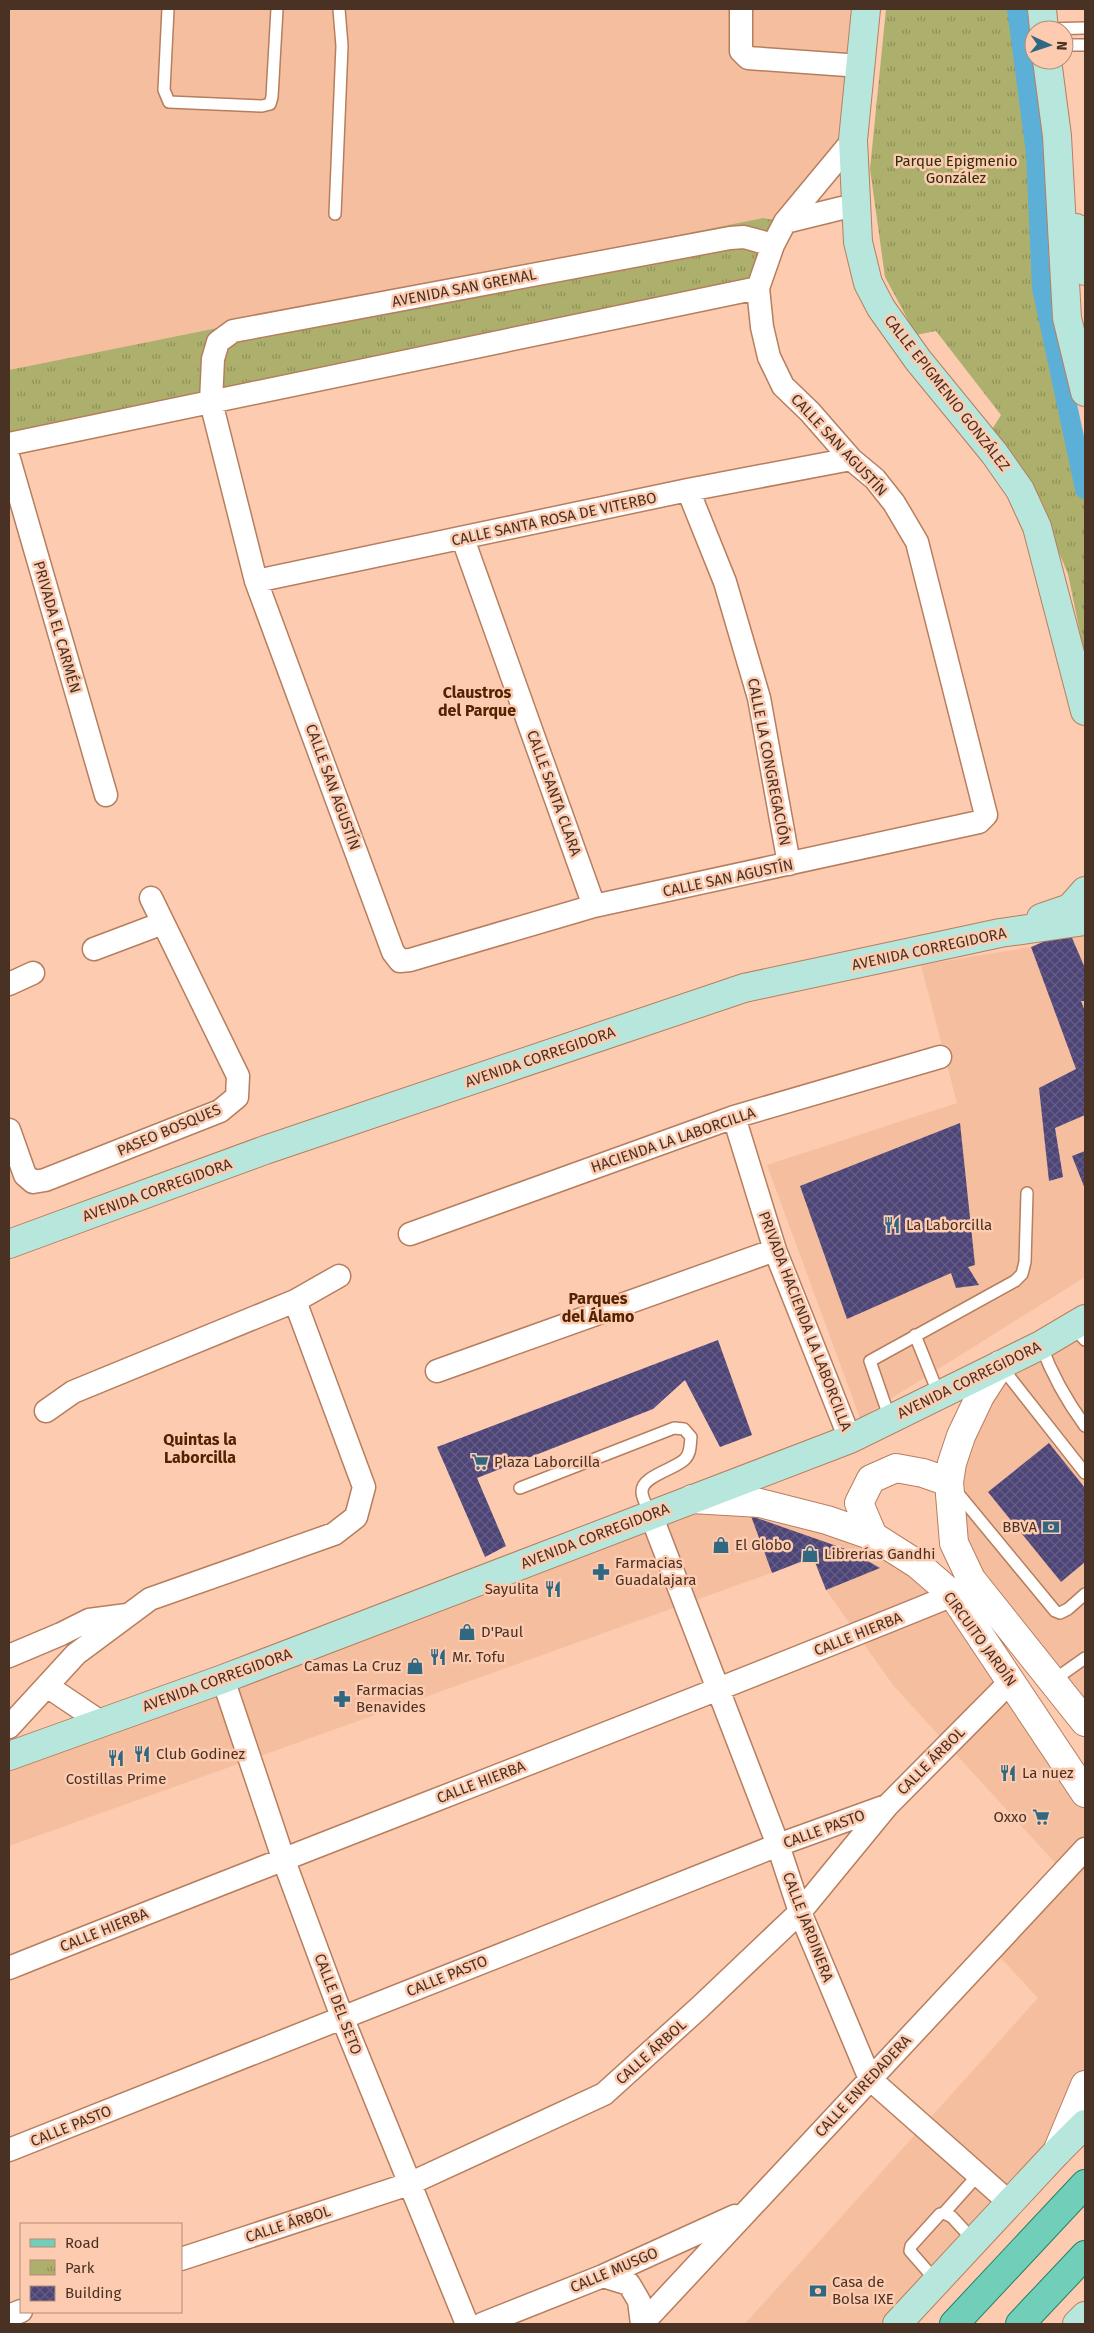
<svg xmlns="http://www.w3.org/2000/svg" width="1094" height="2333" viewBox="0 0 1094 2333" font-family="'Fira Sans',sans-serif">
<style>
.built{fill:#f4be9f}
.park{fill:url(#park-tufts)}
.lines{fill:none;stroke-linecap:round;stroke-linejoin:round}
.canal{stroke:#5cb0d7;stroke-width:20}
.building{fill:url(#building-cross-hatch)}
.service-casing{stroke:#b77e5e;stroke-width:14}
.minor-casing{stroke:#b77e5e;stroke-width:25}
.tertiary-casing{stroke:#b77e5e;stroke-width:30}
.secondary-casing{stroke:#b77e5e;stroke-width:30}
.primary-casing{stroke:#248266;stroke-width:30}
.service{stroke:#fff;stroke-width:11}
.minor{stroke:#fff;stroke-width:22}
.tertiary{stroke:#fff;stroke-width:28}
.secondary{stroke:#b7e7dc;stroke-width:28}
.primary{stroke:#70ceb9;stroke-width:28}
.labels{text-anchor:middle;stroke-width:5;stroke-linejoin:round;paint-order:stroke}
.park-label{font-size:15px;fill:#2d2e0c;stroke:#fccbb0}
.street-label{font-size:15px;fill:#493124;stroke:#fccbb0}
.poi-label{font-size:15px;fill:#493124;stroke:#fccbb0;text-anchor:start}
.neighbourhood-label{font-size:16px;font-weight:bold;fill:#532301;stroke:#fccbb0}
</style>
<defs>
<pattern id="park-tufts" width="24" height="20" patternUnits="userSpaceOnUse" patternTransform="scale(1.25)"><rect width="24" height="20" fill="#adb06c"/><path d="M3 7l-1-3M5 7V3M7 7l1-3M15 17l-1-3M17 17v-4M19 17l1-3" fill="none" stroke="#8f9059"/></pattern>
<pattern id="building-cross-hatch" width="8" height="8" patternUnits="userSpaceOnUse" patternTransform="scale(1.25)"><rect width="8" height="8" fill="#4d4477"/><path d="M0 0l8 8M0 8l8-8" fill="none" stroke="#665d85"/></pattern>
</defs>
<rect width="100%" height="100%" fill="#fccbb0"/>
<path class="built" d="M9 9H866L853 140 785 222 763 218 9 370Z
M1069 931 1085 932V1277L860 1418 767 1165 957 1103 921 965 1031 947Z
M1085 1319V1722L971 1579 949 1482 980 1396Z
M692 1499 760 1503 917 1564 1085 1793V2085L1057 2152 897 2324H745L1038 1998 999 1956 1068 1877 893 1685 826 1590 813 1558 9 1846V1756Z"/>
<path class="park" d="M886 9H1026L1049 245 1041 286 1085 498V657L1068 574 1035 495 991 431 1001 415 936 331 916 335 885 277 870 169Z
M763 218 785 222 758 288 9 444V370Z"/>
<g class="lines">
<path class="canal" d="M1017 9 1036 153 1042 288 1085 489"/>
</g>
<path class="building" d="M1069 931 1085 968V1001H1081L1085 1011V1115L1055 1128 1063 1177 1049 1181 1039 1088 1076 1069 1031 947Z
M960 1123 975 1265 968 1267 979 1285 956 1288 951 1273 847 1319 800 1186Z
M1085 1151V1189L1072 1156Z
M718 1340 752 1435 720 1447 685 1380 653 1409 477 1478 506 1546 485 1557 437 1447Z
M1049 1443 1085 1488V1562L1061 1582 988 1492Z
M751 1516 848 1550 880 1568 826 1590 813 1557 772 1573Z"/>
<g class="lines">
<g class="service-casing">
<path id="service" d="M168 9 164 90 169 102 262 106 270 104 272 97 277 9
M1044 29 1085 28
M1064 45H1085
M335 214 342 46 339 9
M1073 1327 1085 1340
M915 1335 939 1395
M1041 1345C1052 1375 1066 1400 1085 1426
M1000 1365 1085 1473
M890 1419 870 1361 1015 1281 1022 1274 1025 1262 1027 1193
M520 1488 674 1428 684 1429 691 1437C690 1445 691 1453 685 1459 676 1469 641 1476 642 1492 642 1499 648 1508 651 1515
M956 1491 1055 1611 1060 1613 1068 1609 1085 1594
M1051 1682 1085 1658
M944 2213 978 2175
M937 2282 910 2251 911 2246 940 2214 944 2213 952 2217 974 2241"/>
</g>
<g class="minor-casing">
<path id="minor" d="M741 9V51L748 58 861 66
M785 222 842 208 856 207
M773 245 744 237 730 238 233 331 218 342 213 359 211 402 256 581 393 952 400 961 410 960 594 906 979 822 986 815 917 542 894 503 875 479 851 459 810 412 783 386 769 357 762 327 758 288 773 245 785 222 853 140
M9 444 758 288
M9 459 106 795
M688 490 725 582 759 698 789 864
M463 539 594 906
M256 581 688 490 851 459
M94 949 163 923
M9 984 33 973
M734 1117 775 1250 850 1439
M9 1130 25 1175 33 1182 45 1180 220 1111 237 1097 238 1076 151 898
M410 1234 734 1117 940 1057
M437 1371 775 1250
M46 1411 73 1392 295 1301 339 1276
M651 1515 778 1845 800 1912 870 2079 1010 2203
M9 1656 61 1634 89 1620 127 1615
M223 1679 283 1858 342 2017 467 2324
M47 1686 102 1723
M9 1727 76 1654 150 1599 334 1534 356 1517 364 1487 295 1301
M9 1968C323 1842 639 1723 953 1595
M9 2150 778 1845 886 1806
M181 2259 409 2184 604 2094 700 2007 800 1912 887 1806 1011 1681
M603 2276 629 2284 639 2301 642 2324
M9 2316 21 2311
M482 2324 603 2276 735 2216
M642 2324 1085 1849"/>
</g>
<g class="tertiary-casing">
<path id="tertiary" d="M1000 1365 980 1396 961 1436 952 1463 949 1482 954 1543 971 1579 1085 1722
M692 1499 760 1503 827 1520 873 1536 917 1564 953 1595 1085 1793
M873 1536 859 1503 871 1479 896 1468 923 1473 949 1482
M1057 2152 1085 2085"/>
</g>
<g class="secondary-casing">
<path id="secondary" d="M866 9 853 140 858 242 868 283 881 308 918 360 994 453 1020 490 1037 527 1085 711
M1042 9 1044 30
M1047 60 1057 136 1067 318 1085 392
M1076 228 1085 271
M1041 918 1070 908 1085 891
M9 1244 265 1150 744 988 1000 933 1085 921
M9 1756 223 1679 850 1439 1041 1345 1085 1319
M897 2324 1057 2152 1085 2124
M1077 2324 1085 2316"/>
</g>
<g class="primary-casing">
<path id="primary" d="M954 2324 1085 2184
M1020 2324 1085 2255"/>
</g>
<use href="#service" class="service"/>
<use href="#minor" class="minor"/>
<use href="#tertiary" class="tertiary"/>
<use href="#secondary" class="secondary"/>
<use href="#primary" class="primary"/>
</g>
<defs>
<g id="restaurant-bare" transform="scale(1.35)"><path d="M-5-6h1v4h1v-4h1v4h1v-4h1v5L-1.5 .5V6h-2V.5L-5-1ZM5-6V6H3V1.5H1.5Q1.5-4 5-6Z" fill="#306882" stroke="#fccbb0" stroke-width="2.5" paint-order="stroke"/></g>
<g id="supermarket-bare" transform="scale(1.35)"><path d="M-6-5.5h2.5l.6 2H6L4.5 2H-2.5L-4.4-4H-6ZM-1.5 3.2a1.3 1.3 0 1 0 .1 0ZM3 3.2a1.3 1.3 0 1 0 .1 0Z" fill="#306882" stroke="#fccbb0" stroke-width="2.5" paint-order="stroke"/></g>
<g id="bank-bare" transform="scale(1.35)"><path d="M-6-4H6V4H-6ZM0-2.3a2.3 2.3 0 1 0 0 4.6a2.3 2.3 0 1 0 0-4.6Z" fill="#306882" stroke="#fccbb0" stroke-width="2.5" paint-order="stroke"/></g>
<g id="shop-bare" transform="scale(1.35)"><path d="M-5-2.5h2.3a2.7 3.5 0 0 1 5.4 0H5L5.5 6h-11ZM-1.5-2.5h3a1.5 2.3 0 0 0-3 0Z" fill="#306882" stroke="#fccbb0" stroke-width="2.5" paint-order="stroke"/></g>
<g id="pharmacy-bare" transform="scale(1.35)"><path d="M-2-6h4v4h4v4h-4v4h-4v-4h-4v-4h4Z" fill="#306882" stroke="#fccbb0" stroke-width="2.5" paint-order="stroke"/></g>
</defs>
<g fill-rule="evenodd">
<use href="#restaurant-bare" x="892" y="1225"/>
<use href="#supermarket-bare" x="480" y="1462"/>
<use href="#bank-bare" x="1051" y="1527"/>
<use href="#shop-bare" x="721" y="1545"/>
<use href="#shop-bare" x="810" y="1554"/>
<use href="#pharmacy-bare" x="601" y="1572"/>
<use href="#restaurant-bare" x="553" y="1589"/>
<use href="#shop-bare" x="467" y="1632"/>
<use href="#restaurant-bare" x="438" y="1657"/>
<use href="#shop-bare" x="415" y="1666"/>
<use href="#pharmacy-bare" x="342" y="1699"/>
<use href="#restaurant-bare" x="142" y="1754"/>
<use href="#restaurant-bare" x="116" y="1758"/>
<use href="#restaurant-bare" x="1008" y="1773"/>
<use href="#supermarket-bare" x="1041" y="1817"/>
<use href="#bank-bare" x="818" y="2291"/>
</g>
<g class="labels">
<g class="park-label">
<text x="956" y="166">Parque Epigmenio<tspan x="956" dy="17">González</tspan></text>
</g>
<g class="street-label">
<text transform="translate(464 288) rotate(-11)" y="5">AVENIDA SAN GREMAL</text>
<text transform="translate(947 393) rotate(52)" y="5">CALLE EPIGMENIO GONZÁLEZ</text>
<text transform="translate(839 445) rotate(47)" y="5">CALLE SAN AGUSTÍN</text>
<text transform="translate(554 519) rotate(-12)" y="5">CALLE SANTA ROSA DE VITERBO</text>
<text transform="translate(57 627) rotate(74)" y="5">PRIVADA EL CARMÉN</text>
<text transform="translate(769 762) rotate(79)" y="5">CALLE LA CONGREGACIÓN</text>
<text transform="translate(333 787) rotate(70)" y="5">CALLE SAN AGUSTÍN</text>
<text transform="translate(554 793) rotate(70)" y="5">CALLE SANTA CLARA</text>
<text transform="translate(728 878) rotate(-12)" y="5">CALLE SAN AGUSTÍN</text>
<text transform="translate(929 949) rotate(-12)" y="5">AVENIDA CORREGIDORA</text>
<text transform="translate(540 1057) rotate(-19)" y="5">AVENIDA CORREGIDORA</text>
<text transform="translate(169 1130) rotate(-23)" y="5">PASEO BOSQUES</text>
<text transform="translate(673 1140) rotate(-19)" y="5">HACIENDA LA LABORCILLA</text>
<text transform="translate(157 1190) rotate(-20)" y="5">AVENIDA CORREGIDORA</text>
<text transform="translate(805 1321) rotate(69)" y="5">PRIVADA HACIENDA LA LABORCILLA</text>
<text transform="translate(969 1380) rotate(-26)" y="5">AVENIDA CORREGIDORA</text>
<text transform="translate(595 1536) rotate(-21)" y="5">AVENIDA CORREGIDORA</text>
<text transform="translate(858 1634) rotate(-22)" y="5">CALLE HIERBA</text>
<text transform="translate(980 1639) rotate(54)" y="5">CIRCUITO JARDÍN</text>
<text transform="translate(217 1680) rotate(-20)" y="5">AVENIDA CORREGIDORA</text>
<text transform="translate(931 1761) rotate(-45)" y="5">CALLE ÁRBOL</text>
<text transform="translate(481 1782) rotate(-21)" y="5">CALLE HIERBA</text>
<text transform="translate(824 1829) rotate(-20)" y="5">CALLE PASTO</text>
<text transform="translate(808 1927) rotate(69)" y="5">CALLE JARDINERA</text>
<text transform="translate(104 1930) rotate(-22)" y="5">CALLE HIERBA</text>
<text transform="translate(447 1976) rotate(-22)" y="5">CALLE PASTO</text>
<text transform="translate(338 2004) rotate(69)" y="5">CALLE DEL SETO</text>
<text transform="translate(651 2052) rotate(-42)" y="5">CALLE ÁRBOL</text>
<text transform="translate(863 2086) rotate(-47)" y="5">CALLE ENREDADERA</text>
<text transform="translate(71 2126) rotate(-22)" y="5">CALLE PASTO</text>
<text transform="translate(288 2224) rotate(-18)" y="5">CALLE ÁRBOL</text>
<text transform="translate(614 2270) rotate(-23)" y="5">CALLE MUSGO</text>
</g>
<g class="poi-label">
<text x="906" y="1230">La Laborcilla</text>
<text x="494" y="1467">Plaza Laborcilla</text>
<text x="1037" y="1532" text-anchor="end">BBVA</text>
<text x="735" y="1550">El Globo</text>
<text x="824" y="1559">Librerías Gandhi</text>
<text x="615" y="1568">Farmacias<tspan x="615" dy="17">Guadalajara</tspan></text>
<text x="539" y="1594" text-anchor="end">Sayulita</text>
<text x="481" y="1637">D'Paul</text>
<text x="452" y="1662">Mr. Tofu</text>
<text x="401" y="1671" text-anchor="end">Camas La Cruz</text>
<text x="356" y="1695">Farmacias<tspan x="356" dy="17">Benavides</tspan></text>
<text x="156" y="1759">Club Godinez</text>
<text x="1022" y="1778">La nuez</text>
<text x="116" y="1784" text-anchor="middle">Costillas Prime</text>
<text x="1027" y="1822" text-anchor="end">Oxxo</text>
<text x="832" y="2287">Casa de<tspan x="832" dy="17">Bolsa IXE</tspan></text>
</g>
<g class="neighbourhood-label">
<text x="477" y="698">Claustros<tspan x="477" dy="18">del Parque</tspan></text>
<text x="598" y="1304">Parques<tspan x="598" dy="18">del Álamo</tspan></text>
<text x="200" y="1445">Quintas la<tspan x="200" dy="18">Laborcilla</tspan></text>
</g>
</g>
<rect width="1094" height="2333" fill="none" stroke="#493124" stroke-width="20"/>
<rect x="20" y="2223" width="162" height="90" fill="#fccbb0" stroke="#b48d78"/>
<rect x="30" y="2239" width="25" height="8" fill="#70ceb9" stroke="#b48d78"/>
<text x="65" y="2248" font-size="15" fill="#493124">Road</text>
<rect x="30" y="2260" width="25" height="15" fill="url(#park-tufts)" stroke="#b48d78"/>
<text x="65" y="2273" font-size="15" fill="#493124">Park</text>
<rect x="30" y="2286" width="25" height="15" fill="url(#building-cross-hatch)" stroke="#b48d78"/>
<text x="65" y="2298" font-size="15" fill="#493124">Building</text>
<g transform="translate(1049 45) rotate(93)"><circle r="24" fill="#fccbb0" stroke="#b48d78"/>
<path d="M0-4L9 19L0 12L-9 19Z" fill="#306882"/>
<text y="-8" font-size="14" font-weight="bold" text-anchor="middle" fill="#493124">N</text>
</g>
</svg>
